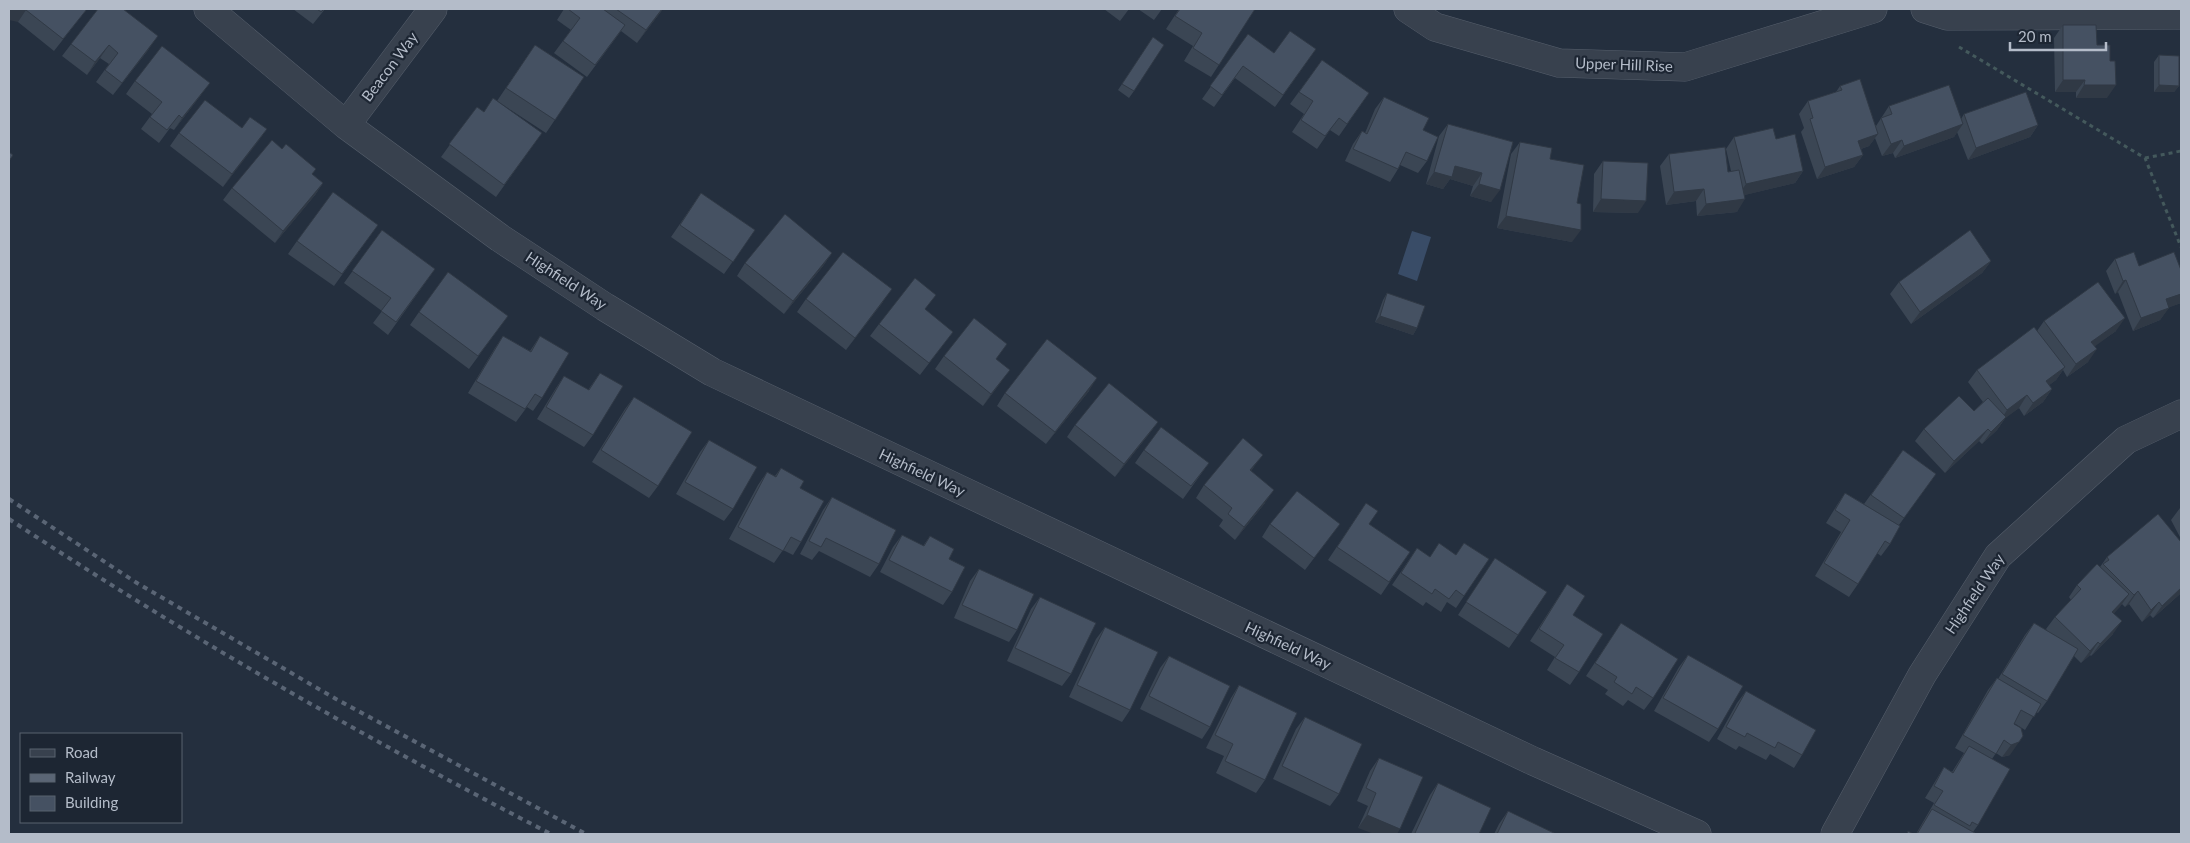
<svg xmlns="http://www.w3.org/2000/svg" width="2190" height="843" viewBox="0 0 2190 843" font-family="Lato,sans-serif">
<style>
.water{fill:#394c67}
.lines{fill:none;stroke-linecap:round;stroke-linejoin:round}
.minor-casing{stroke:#565f6c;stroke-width:29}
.path{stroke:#44595c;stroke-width:3;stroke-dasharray:4 4;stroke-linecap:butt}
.minor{stroke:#38414e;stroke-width:28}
.rail{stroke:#5a6575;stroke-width:4;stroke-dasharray:5 5;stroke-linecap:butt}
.wall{fill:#3b4654}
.shaded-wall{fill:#303945}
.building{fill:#455162;stroke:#303945}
.labels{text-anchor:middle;stroke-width:4.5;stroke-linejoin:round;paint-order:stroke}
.street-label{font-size:15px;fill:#b4bcc9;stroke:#1d2633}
</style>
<rect width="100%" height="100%" fill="#242f3e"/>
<path class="water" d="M1412 231 1431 237 1417 281 1398 274Z"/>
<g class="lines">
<g class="minor-casing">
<path id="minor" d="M208 9 346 125 500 238 605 307 712 372 1533 761 1697 834
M1408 9 1435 27 1559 63 1685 67 1873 9
M1925 9 1947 16 2181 15
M346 125 433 9
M1835 834 1922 675 1998 556 2126 440 2181 414"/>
</g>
<path class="path" d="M1959 47 2145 158 2181 247
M2145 158 2181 151"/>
<use href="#minor" class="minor"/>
<path class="rail" d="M9 499 137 583 336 699 586 834
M9 519C183 634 365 738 551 834"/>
</g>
<path class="wall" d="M9 9H87L54 51 18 22Z
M98 9 149 49 113 95 96 82 109 64 100 58 87 75 62 56Z
M293 9H325L313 24Z
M564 9H663L637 43 621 31 587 77 554 53 571 30 557 20Z
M1104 9H1129L1120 21Z
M1138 9H1162L1154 20Z
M1179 9H1255L1211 77 1184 61 1193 46 1166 29Z
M2063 25 2097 45 2110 61 2107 98H2076V92H2055L2054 38Z
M1248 34 1274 53 1316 49 1275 107 1235 78 1214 107 1202 99Z
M1153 37 1134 91 1129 98 1118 90Z
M535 45 584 77 546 133 497 101Z
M2159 55 2179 86 2174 92H2154V62Z
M1322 60 1369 93 1339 136 1330 130 1317 149 1292 132 1304 114 1290 104Z
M135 81 201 95 174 130 170 128 159 143 141 129 152 114 126 94Z
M1840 86 1876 126 1889 106 1961 119 1964 114 2038 125 2030 137 1968 160 1957 132 1954 137 1895 158 1893 153 1882 156 1875 138 1869 146 1861 149 1863 155 1854 167 1817 179 1801 132 1804 128 1799 114 1808 101 1836 92Z
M1384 97 1423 130 1427 161 1418 173 1400 165 1398 169 1390 182 1345 161 1353 144 1362 131 1365 133 1375 109Z
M477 107 484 112 542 133 496 197 441 157Z
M1448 124 1513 142 1491 202 1470 196 1473 186 1450 179 1443 189 1426 184 1439 136Z
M242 128 267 129 223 187 170 146 179 133Z
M1734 137 1776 139 1803 171 1795 183 1744 195 1737 212 1697 216 1696 201 1666 205 1660 166 1669 154 1728 172 1731 171 1726 149Z
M1520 142 1577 203 1572 242 1497 228 1511 154Z
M282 149 316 169 312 174 323 183 315 195 275 243 223 200 232 188Z
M1603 161 1638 213 1593 212 1594 174Z
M701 193 755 230 724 274 671 237Z
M378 225 334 286 288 254 297 241Z
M382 230 435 269 388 335 373 323 382 311 344 283Z
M832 253 823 266 784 314 737 276 745 263Z
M2115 259 2139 266 2181 303 2169 307 2160 320 2133 331 2118 292 2115 294 2106 271Z
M1991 261 1982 273 1911 324 1890 294 1899 282Z
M1387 293 1417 328 1413 335 1375 322 1383 300Z
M806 299 883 302 846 350 797 312Z
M925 310 953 332 920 375 870 336 879 324Z
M419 312 499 328 469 369 410 325Z
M2044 321 2116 331 2094 346 2088 362 2067 377 2063 370 2056 380 2049 385 2052 389 2043 402 2024 416 2019 408 2006 417 1997 430 1982 444 1979 441 1945 473 1915 441 1924 429 1974 411 1983 402 1968 382 1977 370 2037 331Z
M503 336 530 351 540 336 542 398 533 411 527 407 516 422 468 393 495 348Z
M944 356 997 359 1001 382 983 406 935 369Z
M600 373 593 435 584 447 537 419 556 388 564 376 588 390Z
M1089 391 1046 444 997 406 1005 393Z
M634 397 658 486 649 498 592 462 625 409Z
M1158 422 1149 434 1115 477 1067 437 1075 425Z
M709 440 733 509 724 521 676 494 700 452Z
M1144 450 1209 463 1183 499 1135 463Z
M1903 450 1936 474 1899 525 1890 544 1881 556 1877 553 1858 584 1849 597 1815 576 1841 532 1826 523 1837 505 1845 493 1864 504Z
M1254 467 1251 471 1265 503 1235 540 1219 526 1223 520 1196 498 1204 485Z
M781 468 800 488 801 542 793 555 783 550 774 563 729 539 758 485 767 472 775 476Z
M832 497 879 564 870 577 819 551 812 560 800 554 823 510Z
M1366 503 1369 524 1410 552 1381 595 1328 560Z
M2181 507V539L2171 520 2180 508Z
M1270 524 1331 536 1305 570 1262 537Z
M902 535 923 546 930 536 949 559 952 592 943 605 880 572 893 547Z
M2181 542V596L2180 594 2153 618 2150 615 2142 622 2129 604 2125 607 2122 604 2114 613 2113 634 2091 656 2090 655 2081 663 2074 656 2047 701 2038 713 2036 712 2025 730 2014 723 2010 755 2002 757 1996 753 1992 759 1978 825 1973 832 1975 834H1916L1934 803 1925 798 1936 780 1944 767 1952 772 1964 753 1955 748 1988 690 1997 678 1998 679 2025 635 2034 623 2048 632 2046 629 2055 617 2071 600 2069 597 2077 585 2100 567 2107 557Z
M1464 543 1489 559 1456 608 1447 602 1441 612 1426 602 1423 606 1392 585 1417 548 1430 557 1456 555Z
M1495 558 1518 635 1509 648 1458 615Z
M979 569 1017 630 1009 642 954 618 970 581Z
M1567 584 1579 672 1570 685 1547 670 1555 657 1530 641Z
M1040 597 1071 674 1062 686 1007 661 1031 609Z
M1621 623 1653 698 1644 710 1628 700 1623 706 1605 694 1608 690 1586 676Z
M1105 627 1130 710 1122 722 1069 697 1096 639Z
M1688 655 1718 729 1709 742 1654 711 1679 667Z
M1169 656 1210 727 1202 739 1140 709 1160 668Z
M1239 685 1265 780 1256 793 1216 773 1224 756 1206 748 1231 698Z
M1746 691 1802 755 1794 768 1770 754 1766 760 1739 746 1736 750 1717 739 1737 703Z
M1305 717 1339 794 1330 806 1273 779 1296 729Z
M1379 758 1423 777 1358 828 1368 806 1357 801 1370 771Z
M1438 783 1479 834H1411L1430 795Z
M1508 811 1556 834H1494L1499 824Z"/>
<path class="shaded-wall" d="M9 9H21L26 10 18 22 9 20Z
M662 9H663L637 43 646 30Z
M158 36 149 49 113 95 122 83Z
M109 45 100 58 87 75 95 62Z
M2063 80H2085L2076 92H2055Z
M210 83 201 95 174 130 182 118Z
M2084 85H2116L2107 98H2076Z
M2159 85 2179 86 2174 92H2154Z
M1963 124 1954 137 1895 158 1904 146Z
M2038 125 2030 137 1968 160 1976 148Z
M267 129 258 142 223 187 232 174Z
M1878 134 1869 146 1849 153 1858 141Z
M1902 140 1893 153 1882 156 1891 144Z
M1863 155 1854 167 1817 179 1825 167Z
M1455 166 1482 173 1473 186 1450 179 1443 189 1426 184 1434 172Z
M1803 171 1795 183 1737 197 1746 184Z
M323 183 315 195 275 243 283 231Z
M1479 184 1500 190 1491 202 1470 196Z
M1704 189 1696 201 1666 205 1674 192Z
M1601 199 1646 201 1638 213 1593 212Z
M1745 199 1737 212 1697 216 1706 204Z
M1506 216 1581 230 1572 242 1497 228Z
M832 253 823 266 784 314 793 301Z
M1991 261 1982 273 1911 324 1920 312Z
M2126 280 2118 292 2115 294 2123 281Z
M892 289 883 302 846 350 855 338Z
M2181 294V303L2157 312 2166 299Z
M2169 308 2160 320 2133 331 2141 318Z
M1380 316 1417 328 1413 335 1375 322Z
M2125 318 2116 331 2083 355 2091 342Z
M2097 349 2088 362 2067 377 2076 364Z
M2065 367 2056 380 2038 394 2046 381Z
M1010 370 983 406 991 394Z
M1097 378 1089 391 1046 444 1055 432Z
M2052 389 2043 402 2024 416 2033 403Z
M2027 395 2019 408 1999 423 2007 410Z
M2006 417 1997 430 1982 444 1991 432Z
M1158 422 1149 434 1115 477 1124 464Z
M1988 429 1979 441 1945 473 1954 461Z
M1263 455 1254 467 1241 483 1250 470Z
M1274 490 1265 503 1235 540 1244 527Z
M2181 588V591L2180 594 2153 618 2162 606Z
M2138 591 2129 604 2125 607 2134 595Z
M2129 594 2120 607 2103 624 2112 612Z
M2159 602 2150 615 2142 622 2151 610Z
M2122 621 2113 634 2091 656 2100 644Z
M2098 642 2090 655 2081 663 2090 651Z
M2019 742 2010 755 2002 757 2011 745Z
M1367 815 1400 829 1397 834H1374L1358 828Z"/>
<path class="building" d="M21 9H87L63 39 26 10Z
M98 9H123L158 36 122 83 105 70 118 53 109 45 95 62 71 44Z
M317 9H324L321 12Z
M568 9H603L625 25 595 65 563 41 580 18Z
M616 9H662L646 30Z
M1180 9H1255L1219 65 1193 48 1202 33 1175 16Z
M2063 25H2096L2097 45H2110V61H2115L2116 85H2084L2085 80H2063Z
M1290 31 1316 49 1283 95 1243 66 1222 95 1210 86 1248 34 1274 53Z
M1153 37 1164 45 1134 91 1122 84Z
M535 45 584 77 555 120 506 88Z
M162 46 210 83 182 118 179 115 167 130 150 117 162 102 135 81Z
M2159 55 2179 56V86L2159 85Z
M1322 60 1369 93 1347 124 1339 118 1325 136 1301 120 1313 101 1299 92Z
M1860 79 1878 134 1858 141 1863 155 1825 167 1810 119 1813 118 1808 101 1842 90 1840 86Z
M1949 85 1963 124 1904 146 1902 140 1891 144 1881 118 1892 114 1889 106Z
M2026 92 2038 125 1976 148 1964 114Z
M1384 97 1429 118 1423 130 1438 137 1427 161 1406 152 1398 169 1353 149 1362 131 1367 134Z
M493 98 542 133 504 185 449 144 477 107 484 112Z
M205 100 242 128 250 117 267 129 232 174 179 133Z
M1448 124 1513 142 1500 190 1479 184 1482 173 1455 166 1452 177 1434 172Z
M1773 128 1776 139 1795 134 1803 171 1746 184 1734 137Z
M272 140 282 149 286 144 316 169 312 174 323 183 283 231 232 188Z
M1520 142 1552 148 1550 159 1584 165 1577 203 1581 204V230L1506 216Z
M1725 147 1728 172 1739 170 1745 199 1706 204 1704 189 1674 192 1669 154Z
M9 152 13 155 9 161Z
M1603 161 1648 163 1646 201 1601 199Z
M333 192 378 225 342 274 297 241Z
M701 193 755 230 733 262 680 225Z
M785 214 832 253 793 301 745 263Z
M382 230 435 269 396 322 381 311 391 298 352 271Z
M1970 230 1991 261 1920 312 1899 282Z
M843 252 892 289 855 338 806 299Z
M2134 252 2139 266 2174 252 2181 270V294L2166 299 2169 308 2141 318 2126 280 2123 281 2115 259Z
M448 272 508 316 478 356 419 312Z
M915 278 936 295 925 309 953 332 929 363 879 324Z
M2098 282 2125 318 2091 342 2097 349 2076 364 2044 321Z
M1387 293 1425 306 1417 328 1380 316Z
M974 318 1007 344 996 359 1010 370 991 394 944 356Z
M2034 327 2065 367 2046 381 2052 389 2033 403 2027 395 2007 410 1977 370Z
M503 336 531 352 540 336 569 353 542 398 535 394 525 409 476 381Z
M1047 339 1097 378 1055 432 1005 393Z
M600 373 623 386 593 435 546 407 564 376 589 390Z
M1109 383 1158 422 1124 464 1075 425Z
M1959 396 1974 411 1988 398 2006 417 1991 432 1988 429 1954 461 1924 429Z
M634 397 692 432 658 486 601 450Z
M1161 427 1209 463 1191 486 1144 450Z
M1243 438 1263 455 1250 470 1274 490 1244 527 1228 514 1232 508 1204 485Z
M709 440 757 467 733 509 685 482Z
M1903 450 1936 474 1904 518 1871 495Z
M781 468 804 481 800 488 824 501 801 542 791 537 783 551 738 527 767 472 776 477Z
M1297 491 1340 524 1314 558 1270 524Z
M1845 493 1900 526 1890 544 1885 541 1858 584 1824 563 1850 520 1835 510Z
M832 497 896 530 879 564 826 538 821 547 809 541Z
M1366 503 1378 511 1369 524 1410 552 1389 582 1337 547Z
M2158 514 2181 542V588L2162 606 2159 602 2151 610 2138 591 2134 595 2103 564 2109 560 2107 557Z
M902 535 924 546 930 536 954 549 949 559 965 567 952 592 889 560Z
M1439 543 1456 555 1464 543 1489 559 1464 596 1456 590 1449 599 1435 589 1432 594 1401 573 1417 548 1430 557Z
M1495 558 1547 592 1518 635 1466 602Z
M2097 564 2129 594 2112 612 2122 621 2100 644 2098 642 2090 651 2055 617 2081 589 2077 585Z
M979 569 1034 594 1017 630 962 605Z
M1567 584 1585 596 1573 615 1603 634 1579 672 1555 658 1564 645 1539 629Z
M1040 597 1096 623 1071 674 1015 648Z
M1621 623 1678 659 1653 698 1636 687 1632 694 1614 682 1617 677 1595 663Z
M2034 623 2078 649 2047 701 2002 674Z
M1105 627 1158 652 1130 710 1077 685Z
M1688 655 1743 686 1718 729 1663 698Z
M1169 656 1230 686 1210 727 1149 696Z
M1997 678 2041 704 2034 717 2021 710 2014 724 2021 728 2023 736 2019 742 2011 745 2004 740 1996 754 1963 735Z
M1239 685 1297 713 1265 780 1225 761 1233 744 1215 735Z
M1746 691 1816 730 1802 755 1778 742 1775 748 1747 733 1745 737 1726 727Z
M1305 717 1362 744 1339 794 1282 766Z
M1969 746 2010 769 1978 825 1972 822 1970 826 1934 805 1943 791 1934 786 1944 767 1953 773Z
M1379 758 1423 777 1400 829 1367 815 1376 793 1366 788Z
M1438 783 1491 808 1479 834H1418L1415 833Z
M1932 809 1975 833V834H1917Z
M1508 811 1556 834H1497Z
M1908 831 1913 834H1907Z"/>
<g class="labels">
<g class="street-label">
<text transform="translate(1624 65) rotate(2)" y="5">Upper Hill Rise</text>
<text transform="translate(390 67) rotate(-53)" y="5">Beacon Way</text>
<text transform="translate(566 281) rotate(33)" y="5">Highfield Way</text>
<text transform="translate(922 473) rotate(25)" y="5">Highfield Way</text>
<text transform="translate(1975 594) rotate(-56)" y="5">Highfield Way</text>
<text transform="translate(1288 646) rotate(25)" y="5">Highfield Way</text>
</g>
</g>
<rect width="2190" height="843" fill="none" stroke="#b4bcc9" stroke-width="20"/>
<rect x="20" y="733" width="162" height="90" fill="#1d2633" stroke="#59626f"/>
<rect x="30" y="749" width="25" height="8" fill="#38414e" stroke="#59626f"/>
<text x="65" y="758" font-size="15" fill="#b4bcc9">Road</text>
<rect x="30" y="774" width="25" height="8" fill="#5a6575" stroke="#59626f"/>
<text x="65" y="783" font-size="15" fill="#b4bcc9">Railway</text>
<rect x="30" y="796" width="25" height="15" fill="#455162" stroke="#59626f"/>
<text x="65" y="808" font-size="15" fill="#b4bcc9">Building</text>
<path d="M2010 42v8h96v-8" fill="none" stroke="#b4bcc9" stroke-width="2.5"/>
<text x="2018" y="42" font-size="15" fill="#b4bcc9" stroke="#1d2633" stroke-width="4" paint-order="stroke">20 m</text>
</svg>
